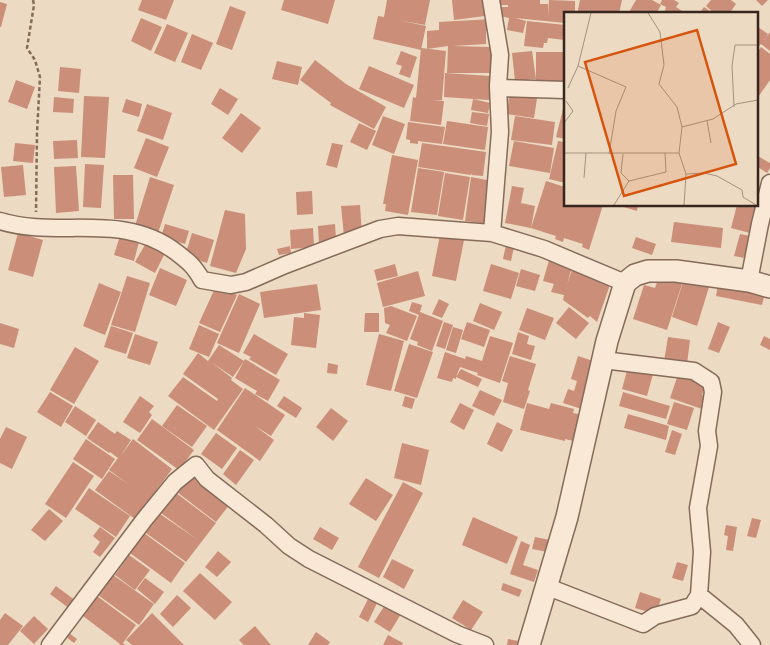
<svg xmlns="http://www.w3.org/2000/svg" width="770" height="645" viewBox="0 0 770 645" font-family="Merriweather,serif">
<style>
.building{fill:#ca8e79}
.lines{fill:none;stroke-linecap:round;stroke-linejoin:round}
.minor-casing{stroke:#866b5a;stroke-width:19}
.tertiary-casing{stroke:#866b5a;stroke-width:24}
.path{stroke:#866b5a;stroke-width:2.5;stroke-dasharray:4 2.5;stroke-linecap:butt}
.minor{stroke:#f8e8d5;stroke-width:16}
.tertiary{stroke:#f8e8d5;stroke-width:21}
.inset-road{fill:none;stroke:#a49280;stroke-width:1}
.view{fill:#d6540e;fill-opacity:0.15;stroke:#d6540e;stroke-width:2.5}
.inset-edge{fill:none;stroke:#36261e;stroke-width:2.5}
</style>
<rect width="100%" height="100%" fill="#eddac2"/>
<path class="building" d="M142 0H174L166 20 138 10Z
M284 0H335L328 24 281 10Z
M387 0H430L425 25 398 20 426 26 421 50 373 39 378 16 384 17Z
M452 0H482L485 16 454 20Z
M500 0H540V4H548V16L549 0 575 1V14H565V23L515 18 526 21 523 33 507 30 509 18 500 16V7H508V5H500Z
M580 0H622L619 14H577Z
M636 0H652L661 5 656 14H628Z
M662 0H674L679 3 676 7 687 14H664L666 7 660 4Z
M711 0H731L736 4 729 14H715L706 6Z
M756 0H768L762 6Z
M0 2 7 4 1 27H0Z
M230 6 246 12 232 50 216 44Z
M704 7 714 14H699Z
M141 18 162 27 151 51 131 41Z
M492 19V31H486V44L453 46 491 47V73H447L448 46 427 49V31L439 30V22Z
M527 21 565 25V40L548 38 547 43H544L543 48 524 46Z
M167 24 188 33 175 62 154 53Z
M758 27 768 34 764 40 770 32V51L761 44 756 50V28Z
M192 34 213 43 201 70 181 62Z
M761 47 770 54V80L756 100V54Z
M421 48 446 51 442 100H433L444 101 441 125 410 121 413 97 416 98Z
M401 51 417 57 410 78 399 74 402 66 396 64Z
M532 51 536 79 515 81 512 53Z
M536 52H565V81H536Z
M315 60 346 84 386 107 374 129 330 105 331 103 300 80Z
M277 61 302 67 298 85 272 79Z
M369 66 414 85 404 108 359 89Z
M60 67 81 69 79 93 58 91Z
M445 73 490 76 489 100 444 97Z
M16 80 35 87 27 109 8 102Z
M220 88 238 99 228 115 211 104Z
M510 89 538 92 534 118 507 114Z
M84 96 109 97 105 158 81 157Z
M54 97 74 99 73 113 53 112Z
M126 99 142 104 139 117 122 112Z
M473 99 490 103 488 113 471 110Z
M147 104 172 113 163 140 137 131Z
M564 105H565V139L556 137Z
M472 112 489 114 487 126 470 123Z
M241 113 261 128 242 153 222 138Z
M383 116 405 124 394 154 372 145Z
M515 116 555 122 552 145 511 140Z
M447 121 488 127 485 150 443 144Z
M408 122 445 127 442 144 418 141V144L410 143V140L406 139Z
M359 123 376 131 367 150 350 142Z
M146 138 169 147 157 177 134 168Z
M77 140 78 158 54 159 53 141Z
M514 141 554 148 550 173 509 166Z
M558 141 565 142V183L549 179Z
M15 143 35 145 33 163 13 161Z
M332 143 343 145 337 168 326 165Z
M422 143 486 152 483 176 472 175 471 173V175L418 167Z
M392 155 418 160 408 215 385 211 386 204H383Z
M756 155 770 163V168L767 173 756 166Z
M85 164 104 165 101 208 83 207Z
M23 165 26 195 4 197 1 167Z
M76 166 79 211 56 213 54 167Z
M418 168 444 172 437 215 411 212Z
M445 173 470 177 463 220 438 216Z
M113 175H133L134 219H114Z
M150 177 174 185 158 233 135 226Z
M471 177 492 181 489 224 465 221Z
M546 181 565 187V205H603L589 250 582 247 583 244 564 238 563 242 555 239 556 236 531 228Z
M512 186 524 188 521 203 535 206 531 228 505 223Z
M312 191 313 214 297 215 296 192Z
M360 205 362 234 344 236 341 206Z
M617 205H638L637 211Z
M737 205 757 206 750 233 731 228Z
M225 210 245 214 246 249 236 273 210 266Z
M674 222 723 228 721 248 671 242Z
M165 224 189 231 185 244 161 237Z
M335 224 336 238H333L334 244 319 245 318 226Z
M313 228 314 247 291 249 290 230Z
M441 230 465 235 456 281 432 276Z
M18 233 43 240 33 277 8 270Z
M192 233 214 240 207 263 185 256Z
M740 234 756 237 750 259 734 256Z
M120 236 139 242 134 261 114 255Z
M636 237 656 244 652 255 632 248Z
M146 243 165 253 155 273 135 262Z
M506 245 514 247 511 261 503 259Z
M290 246 291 253 279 255 277 249Z
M550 257 573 263 567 285 574 264 612 279 597 322 590 316 588 318 563 300 564 295 551 292 554 284 543 281Z
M395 264 398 276 377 281 374 270Z
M491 264 519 273 511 299 483 291Z
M160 268 187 280 176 306 149 295Z
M521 269 540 275 535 291 516 286Z
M418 271 425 296 383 307 377 283Z
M660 274 683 281 667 330 633 319 644 285 655 288Z
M127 276 150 283 135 332 111 325Z
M684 279 709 287 697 326 672 317Z
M99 283 121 292 105 335 83 326Z
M317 284 321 310 264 318 260 292Z
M718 284 765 293 762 305 716 296Z
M216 286 237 295 220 332 199 323Z
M239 294 260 304 239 353 217 343Z
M439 299 449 304 442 318 432 314Z
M412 302 422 305 420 312 443 321 432 351 417 345 418 342 410 339 419 315 409 311Z
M480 303 502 312 494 330 473 321Z
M391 306 417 316 407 341 386 333 390 325 385 323 384 308Z
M569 307 589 323 576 339 556 323Z
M527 308 554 318 545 340 519 330Z
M304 313 320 315 316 348 291 345 294 317 304 318Z
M365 313H379V332H364Z
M444 322 453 325 445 349 436 346Z
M467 322 490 330 484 347 461 339Z
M718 322 730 327 719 353 708 349Z
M0 323 19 329 14 348 0 344Z
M199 325 219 334 209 357 189 349Z
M111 326 133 333 126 354 104 347Z
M453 327 463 330 456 353 446 350Z
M518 332 529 336 527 344 535 346 531 360 512 354Z
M135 334 158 342 150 365 127 358Z
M254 334 288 354 276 375 249 359 251 357 243 353Z
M379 334 404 341 391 391 366 385Z
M490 336 513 343 500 383 477 375 478 373 460 367 456 377 461 369 482 379 478 387 456 377V379L453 378 452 382 437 378 445 352 465 359 466 356 482 361Z
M764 336 770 339V350L760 345Z
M668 337 690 340 687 364 664 361Z
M409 344 433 352 417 398 394 391Z
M219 345 244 361 233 377 211 362 232 378 231 380 243 389 214 430 168 396 183 377 217 401 218 399 183 374 198 353 208 361Z
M75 347 99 361 74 404 50 390Z
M510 356 536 364 528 390 530 391 524 409 503 402 508 383 502 381Z
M578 356 596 362 585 410 563 403 568 389 574 391 577 381 571 379Z
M245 359 280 380 268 401 255 394 257 391 235 378Z
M328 363 338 365 337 374 327 373Z
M628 367 653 374 647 396 622 389Z
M679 372 707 381 702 395 706 397 702 409 670 398Z
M245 388 285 415 271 436 255 426 274 440 260 461 217 430Z
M480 390 502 400 494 416 472 406Z
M50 392 73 406 61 427 37 412Z
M623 392 670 406 666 419 619 406Z
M140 396 154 406 149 412 152 415 140 433 123 422Z
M284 396 302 408 296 418 277 406Z
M405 396 415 399 412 409 402 406Z
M674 402 694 408 687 430 667 424Z
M460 403 474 410 464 430 450 422Z
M527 403 549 409 551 403 574 409 573 413 584 415 577 442 565 439V441L520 430Z
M177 405 207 426 192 447 162 426Z
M75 406 96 420 86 436 65 422Z
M331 408 348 421 333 441 316 427Z
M628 414 669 426 666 440 624 428Z
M152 419 194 450 179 470 137 440Z
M98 422 115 434 117 431 131 440 120 457 133 439 172 469 135 519 95 490 109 471 131 486 109 470 118 458 110 452 109 453 87 438Z
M497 422 513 430 502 452 487 444Z
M6 427 27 437 12 469 0 463V439Z
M672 430 682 434 675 455 665 452Z
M216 433 237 448 222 469 201 454Z
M86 439 115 459 102 479 73 459Z
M402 443 429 450 421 485 394 478Z
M240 450 254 460 236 485 223 474Z
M73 462 94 476 66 518 45 504Z
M192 473 230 504 216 522 177 492Z
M366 478 393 495 376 521 349 504Z
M403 482 423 493 379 578 358 567Z
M89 488 130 516 116 537 75 509Z
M176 493 216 523 186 562 146 533 160 514 198 540 161 513Z
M49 509 63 521 45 541 31 530Z
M473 517 518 537 507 564 462 545Z
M752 518 761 520 756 538 747 536Z
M726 525 737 527 733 551 726 550 728 536 724 535Z
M100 527 115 538 100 557 93 552 100 542 93 536Z
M320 527 339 538 332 550 313 539Z
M144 533 185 563 171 583 130 553Z
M535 537 550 540 548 552 532 549Z
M521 541 530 545 523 565 538 570 534 582 510 574Z
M218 551 231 562 217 577 205 567Z
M129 555 150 570 135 590 115 575Z
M392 559 414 570 404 589 383 577Z
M677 562 688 565 683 581 672 578Z
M200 573 232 602 215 620 183 591Z
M113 575 154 604 139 625 98 595Z
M145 578 164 592 155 604 137 589Z
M503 583 522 590 519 597 501 590Z
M56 586 76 601 70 609 50 594Z
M640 592 661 599 656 614 635 608Z
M177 595 191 608 173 627 160 614Z
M97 596 136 625 123 643 125 645H119L120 644 83 616Z
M368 599 377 603 368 622 359 617Z
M463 600 483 612 471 630 452 618Z
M385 605 401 614 390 632 374 622Z
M5 613 23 626 8 645H0V620Z
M152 613 184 645H132L126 640Z
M34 616 48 629 34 644 20 631Z
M255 626 271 645H244L239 640Z
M316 632 330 642 328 645H308Z
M69 633 77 639 74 643 66 637Z
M388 635 403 643 402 645H383Z
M508 639 518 641 517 645H507Z"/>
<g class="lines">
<g class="minor-casing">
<path id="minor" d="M491 0 500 55 498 86 500 132 492 233 544 249 625 283
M498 86 503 88 565 90
M0 221C59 239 122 211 176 252 189 262 194 266 202 280L231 285 246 282 285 265 380 229 398 226 492 233
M749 281 760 224 770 183
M548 587 643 624 655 616 692 606 699 595 702 552 698 508 709 446 707 431 713 392 711 382 694 371 603 360
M699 595 736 625 752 645
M50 645 144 520 175 482 196 465 207 479 266 525 289 546 309 559 457 634 485 645"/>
</g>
<g class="tertiary-casing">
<path id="tertiary" d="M529 645 567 517 607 341 625 283 635 275 648 271H676L749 281 770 287"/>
</g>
<path class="path" d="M33 0 34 5 27 48 35 60 40 77 37 133 36 212"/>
<use href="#minor" class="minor"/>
<use href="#tertiary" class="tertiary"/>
</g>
<g transform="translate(564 12)">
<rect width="194" height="194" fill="#eddac2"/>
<path class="inset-road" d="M27 1 14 54 62 75 52 99 45 142M84 1 96 20 100 53 95 72 113 95 118 115M4 76 14 54M170 95 168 54 171 33H194M143 109 147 131M0 111 9 99 2 89M0 141H115M59 142 57 161 65 169 102 160 101 141M122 162 140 161 153 164 178 178 179 185 192 193M20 166 22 141M50 193 65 169M120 193 122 162 115 141 118 115 149 107 172 92 194 88"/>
<path class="view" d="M133 18 172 152 60 184 21 50Z"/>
<rect width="194" height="194" class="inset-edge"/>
</g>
</svg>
